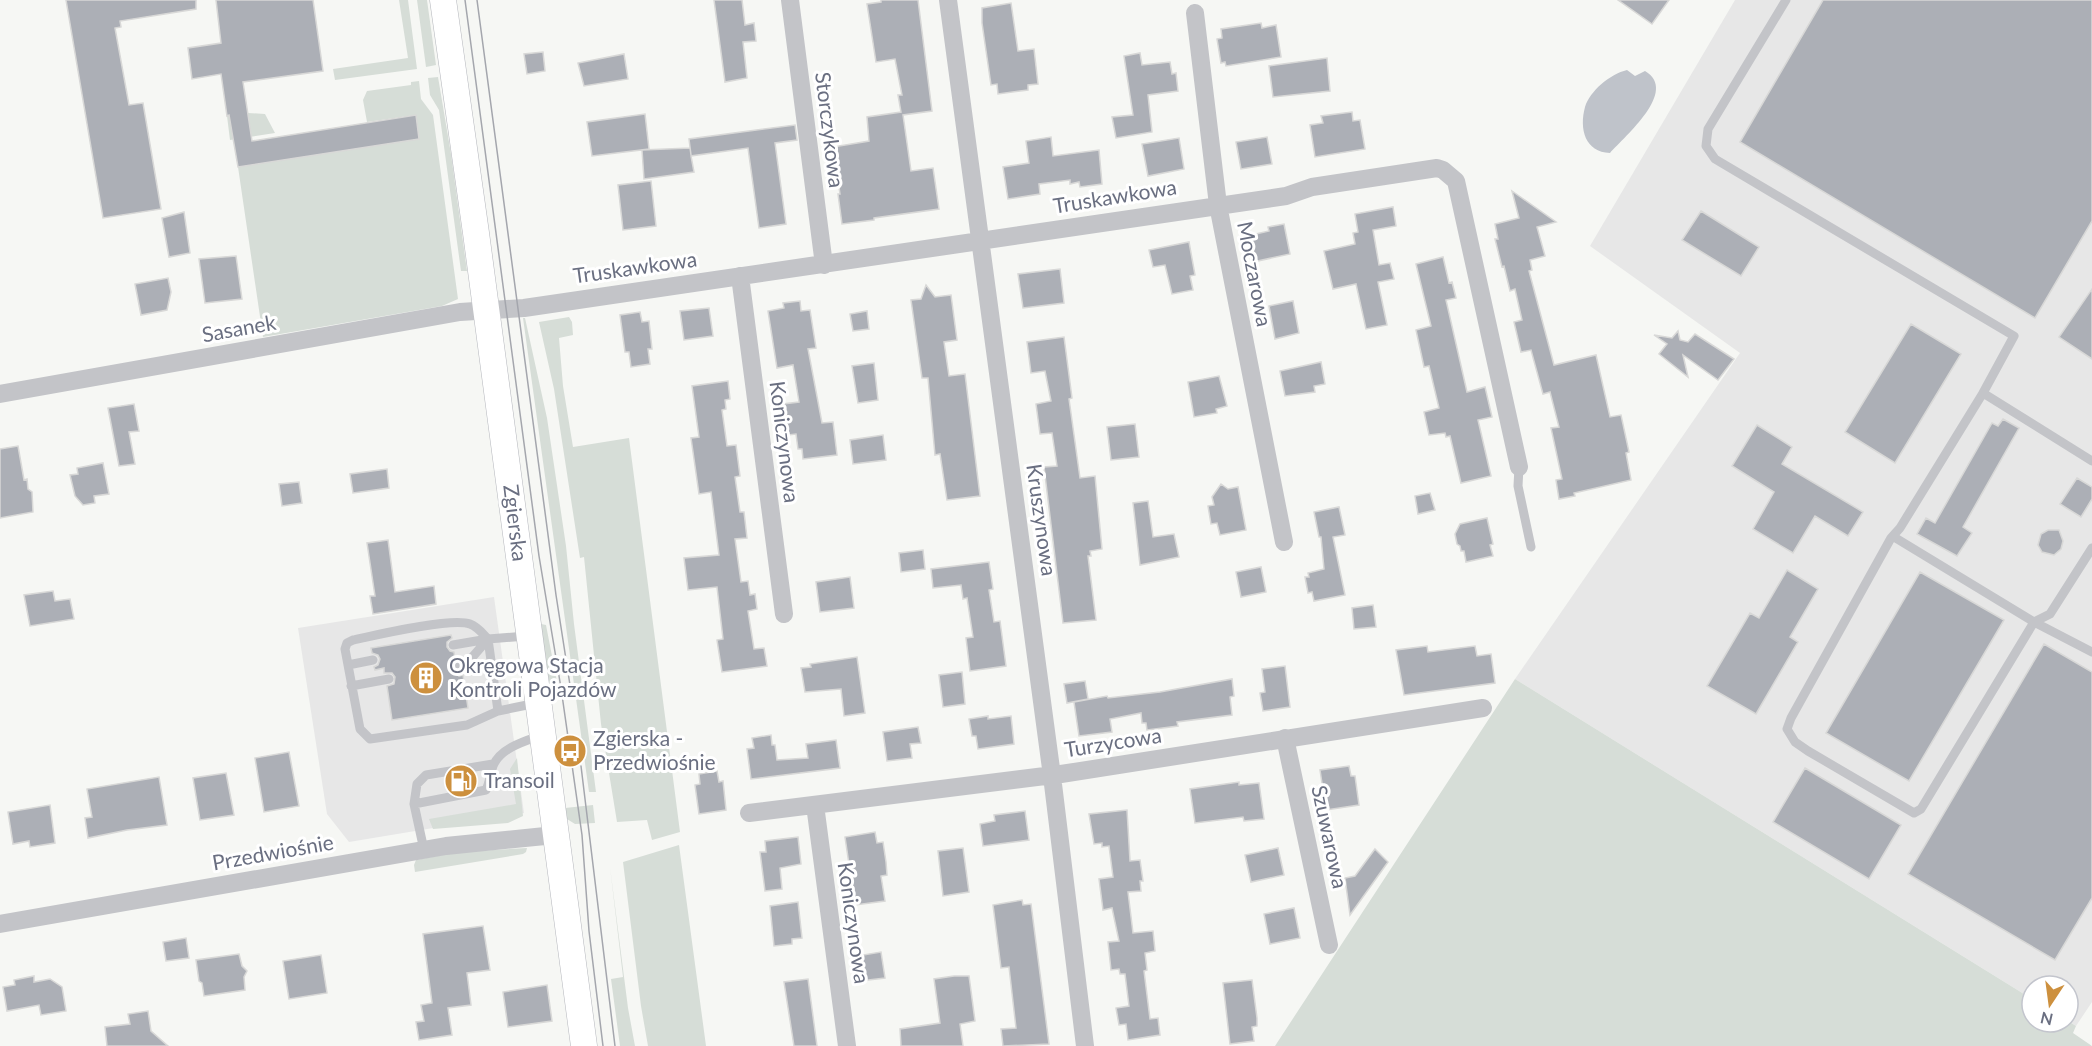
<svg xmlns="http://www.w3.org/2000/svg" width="2092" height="1046" viewBox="0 0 2092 1046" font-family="Lato,sans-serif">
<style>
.built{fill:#e7e7e7}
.green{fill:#d6ddd7}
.water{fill:#bfc3ca}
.building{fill:#acafb6;stroke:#d8d8d7;stroke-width:1.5}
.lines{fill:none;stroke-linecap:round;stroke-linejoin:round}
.secondary-casing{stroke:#b5b7bd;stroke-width:27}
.lane{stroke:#c3c4c8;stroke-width:9}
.street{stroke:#c3c4c8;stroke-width:18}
.secondary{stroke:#fff;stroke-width:26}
.tram{stroke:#a4a6ad;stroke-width:1.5}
.labels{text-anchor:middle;stroke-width:6;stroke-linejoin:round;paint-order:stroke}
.street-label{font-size:21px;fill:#6a6f81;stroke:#fff}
.poi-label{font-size:21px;fill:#6a6f81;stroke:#fff;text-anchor:start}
</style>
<rect width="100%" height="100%" fill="#f6f7f4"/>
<path class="built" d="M1735 0H2092V1002L2076 1026 2068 1021V986H2032V999L1515 679 1740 353 1590 246Z
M494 597 524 813 349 842 327 814 298 628Z"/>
<path class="green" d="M399 0H408L417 69 335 80 333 69 408 58Z
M417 0H427L436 65 426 67Z
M438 77 451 154 467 271H461L439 110 430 95 428 78Z
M419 81 421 99 433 115 458 299 442 306 263 337 238 167 419 139 415 115 367 122 363 100 367 91 411 85V82Z
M248 113 265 114 275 133 230 140 227 116Z
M569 317 572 322 573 335 559 338 563 386 573 447 629 438 680 832 652 840 647 820 617 822 601 724 584 557 580 558 554 389 539 322Z
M523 318H525L547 418 566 546 574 624 596 792H589Z
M541 624 546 625 557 682 549 683Z
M1515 679 2032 999V1022L2068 1021 2076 1026 2073 1033 2092 1046H1275Z
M517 758 523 816 508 823 433 829 429 819 516 804 510 769Z
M593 805 595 823 575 824 567 819 565 808Z
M679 845 706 1046H648L641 1006 623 862Z
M527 848 526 852 523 854 415 872 414 865 416 860 458 852Z
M610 867 628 1008 635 1046H620L611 979 623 977Z"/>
<path class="water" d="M1627 70 1635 76 1645 71C1679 91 1625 136 1610 153 1585 152 1579 129 1585 107 1590 91 1610 74 1627 70Z"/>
<path class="building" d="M66 0H196V9L120 21 121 27 115 28 129 105 143 103 161 209 103 218Z
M216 0H313L323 71 243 82 252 141 416 115 419 139 238 167 229 115 227 116 221 74 192 79 188 48 221 43Z
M714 0H742L745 25 754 23 756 41 743 42 747 78 725 82Z
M881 0H918L932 111 903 115 911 171 933 168 939 209 874 218V220L842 224 838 194H840L833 147 869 141 867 117 901 112 898 95H902L895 59 876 62 867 4 881 2Z
M1618 0H1669L1652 24Z
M1823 0H2092V221L2035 318 1740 142Z
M1011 3 1018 51 1034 49 1038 84 1028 85V90L998 94 997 84 991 85 982 23V8Z
M1261 23 1262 28 1276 25 1281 57 1226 66 1225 62 1221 63 1217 39 1222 38 1221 29Z
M543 52 545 71 527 74 524 54Z
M1140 53 1142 65 1170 62 1172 74 1176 73 1178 91 1148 95 1152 132 1116 138 1112 117 1133 115 1124 56Z
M624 54 628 79 584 86 578 63Z
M1327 58 1330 91 1273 97 1269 66Z
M1352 112 1353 121 1360 120 1365 149 1315 157 1310 125 1323 123 1321 116Z
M645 114 649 149 592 156 587 122Z
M795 125 797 140 775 143 786 224 759 228 748 148 691 156 694 172 644 179 642 150 690 148 691 155 689 139Z
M1051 137 1053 156 1099 150 1102 184 1080 187 1079 182 1070 184V180L1039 184 1040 194 1008 199 1003 167 1029 163 1026 141Z
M1267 137 1272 164 1241 169 1236 142Z
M1179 138 1184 169 1148 176 1142 144Z
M651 181 656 226 623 230 618 185Z
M1512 191 1556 222 1537 227 1545 256 1530 260 1532 270 1529 271 1554 365 1596 355 1610 417 1621 415 1629 452 1626 453 1631 480 1574 493 1575 496 1559 499 1556 480 1562 479 1551 428 1559 427 1550 392 1543 394 1531 350 1521 352 1514 322 1522 320 1515 289 1510 291 1504 266 1502 267 1495 239H1498L1495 224 1519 218Z
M1393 207 1396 226 1373 230 1379 265 1390 263 1394 279 1378 282 1387 325 1366 329 1356 284 1333 289 1324 251 1355 244 1353 233 1358 232 1355 214Z
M1701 211 1759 247 1741 276 1682 240Z
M184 212 190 253 169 257 162 218Z
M1284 224 1290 254 1253 262 1247 236 1269 231 1268 227Z
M1189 242 1195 275 1190 276 1193 290 1172 294 1165 265 1153 267 1149 250Z
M236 256 242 299 205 303 199 259Z
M1443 257 1449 283 1452 282 1456 298 1446 300 1467 392 1485 387 1492 417 1478 420 1491 476 1461 483 1450 436 1446 437 1445 433 1429 435 1424 412 1439 408 1429 366 1424 367 1416 330 1431 326 1416 264Z
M1060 269 1064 303 1023 308 1018 274Z
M168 278 171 292 167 310 141 315 135 284Z
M926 285 935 297 951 295 957 340 944 342 949 376 965 374 980 496 947 500 940 454 935 455 928 378H922L911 300 921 299Z
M2092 289V359L2059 337Z
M800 301 801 311 810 310 816 348 808 349 822 423 833 422 837 455 803 459 802 449H798L796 434 788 435 783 404 799 402 793 365 777 368 768 311 784 308 783 303Z
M1293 301 1299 333 1275 339 1269 306Z
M709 308 713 336 684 340 680 311Z
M867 311 869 329 853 331 850 314Z
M640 312 642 322 649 321 652 349H648L650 364 631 367 629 352H625L620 315Z
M1911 324 1961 354 1895 463 1845 432Z
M1678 331 1680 340 1688 342 1695 334 1734 359 1718 380 1683 355 1688 377 1659 354 1667 344 1654 335 1672 338Z
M1064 337 1072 398 1069 399 1080 478 1095 476 1102 549 1090 551 1091 556H1088L1096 620 1063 623 1044 467 1057 466 1052 433 1040 434 1036 404 1051 401 1045 371 1031 373 1027 342Z
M1321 362 1325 384 1314 386 1315 392 1285 396 1280 371Z
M874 363 878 400 858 403 852 366Z
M1219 376 1227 406 1216 409 1217 413 1194 417 1188 382Z
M728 381 730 399 725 400 726 409 722 410 727 446 736 445 740 476 735 477 740 512H744L747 538 735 539 741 582 748 581 750 595 755 594 757 609 748 611 754 649 764 648 767 666 722 672 717 640 723 639 717 587 688 590 684 558 719 555 711 492 699 494 691 438 699 437 692 386Z
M134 404 139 431 129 432 135 464 119 466 108 408Z
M2003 419 2019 428 1963 527 1972 533 1957 556 1917 534 1926 518 1935 523 1992 423 1998 426Z
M1135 424 1139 457 1111 460 1107 427Z
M1757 425 1792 447 1782 464 1863 512 1848 536 1815 516 1793 553 1753 529 1774 492 1732 466Z
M883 435 886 460 853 464 850 440Z
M18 446 24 480 27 479 28 489 32 492 33 512 0 518V449Z
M103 463 109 494 94 496 95 503 83 505 75 496 70 475 78 474 77 468Z
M387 469 389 488 353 493 350 474Z
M2077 478 2092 487V499L2081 517 2060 504Z
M299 482 302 503 282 506 279 484Z
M1221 484 1228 489 1238 487 1246 530 1220 535 1217 523 1211 524 1208 506 1214 505 1212 497Z
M1430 493 1435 510 1418 514 1415 496Z
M1148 501 1153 537 1174 534 1179 557 1140 565 1133 503Z
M1339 507 1345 535 1333 537 1345 595 1314 601 1312 592 1308 593 1305 577H1309L1308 573 1324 569 1321 537H1319L1314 512Z
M1487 518 1493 544 1490 545 1493 556 1466 562 1464 551H1461L1460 546 1457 544 1455 534 1460 524Z
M2048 530H2059L2063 541 2061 549 2054 555 2042 552 2038 545 2041 534Z
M388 540 395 592 434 586 436 604 373 614 370 596H375L367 543Z
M923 550 925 569 901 572 899 553Z
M989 562 993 589 989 590 994 622 1000 621 1006 666 970 671 966 638 973 637 967 598 963 599 961 585 933 588 931 569Z
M1261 567 1266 592 1241 597 1236 572Z
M1787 570 1818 589 1790 637 1798 642 1756 714 1707 686 1750 613 1759 618Z
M1920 572 2004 620 1909 781 1826 733Z
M850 577 854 608 820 612 816 582Z
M53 591 55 601 70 599 74 619 30 626 24 595Z
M1373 605 1376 627 1354 629 1352 608Z
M451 635 452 638 447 642V647L450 651 454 652 455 659 451 662V668L453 672 458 673 459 676 463 675 468 708 392 720 387 686 394 684 395 677 392 673H384V668L375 670 374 667 378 665 380 659 378 655 372 653 371 648Z
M2044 644 2092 672V898L2055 960 1908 874Z
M1427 646 1428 652 1475 646 1477 656 1491 654 1495 683 1404 695 1396 650Z
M857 657 865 713 844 716 841 689 805 692 801 668 811 667 810 664Z
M1285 666 1290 707 1263 711 1260 693 1265 692 1262 669Z
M962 672 965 704 943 707 939 675Z
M1232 679 1234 696 1230 697 1232 715 1177 722 1178 726 1147 730 1146 723H1142L1141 713 1110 719 1112 732 1079 736 1074 702 1107 696 1108 698 1160 692Z
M1085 681 1088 699 1067 703 1064 684Z
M988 716V719L1011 716 1014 744 978 749 976 736H972L969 719Z
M918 727 921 743 910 744 912 758 887 761 883 732Z
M771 735 772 745H775L777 760 808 758 806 744 836 740 840 768 751 779 747 749 754 748 752 738Z
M289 752 299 806 264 812 255 758Z
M1349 766 1351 776H1355L1359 805 1326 810 1320 770Z
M1805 768 1901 825 1869 879 1773 822Z
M717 771 719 782 723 781 726 810 699 814 695 785 700 784 699 774Z
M226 773 234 815 200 820 193 778Z
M473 774 475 785 450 790 448 778Z
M159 777 167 825 127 830 88 838 85 818 92 817 87 789Z
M1239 782V785L1259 783 1264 819 1244 821 1243 817 1195 823 1190 789Z
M50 805 55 843 30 847 29 841 13 844 8 812Z
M1127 810 1130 861 1140 860 1143 881H1140L1141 891 1128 892 1133 933 1153 931 1155 951 1145 953 1147 970 1144 971 1150 1019 1158 1018 1160 1035 1128 1040 1126 1024 1119 1025 1116 1008 1129 1006 1125 974H1120L1119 969 1111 970 1108 942 1119 941 1112 908 1103 910 1099 879 1113 877 1109 846 1102 847V843L1094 844 1089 814Z
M1025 811 1029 840 983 846 980 824 995 821 994 815Z
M875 832 877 843 883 842 886 862 887 875 881 876 885 901 855 905 845 837Z
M798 837 801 864 780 868 782 889 765 891 760 852H766L765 841Z
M963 848 969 892 943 896 938 851Z
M1278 848 1284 875 1251 882 1245 855Z
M1375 849 1388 862 1350 915 1345 878 1355 876Z
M1022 900 1023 905 1031 904 1049 1044 1003 1046 1001 1029 1016 1028 1009 967 1001 968 993 905Z
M798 902 802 938 792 939V944L774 946 770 906Z
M1294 908 1300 938 1270 944 1264 914Z
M483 926 490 970 467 973 471 1005 448 1008 452 1035 419 1040 416 1022 424 1021 421 1005 432 1003 423 934Z
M186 938 189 958 166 961 163 942Z
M881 952 885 978 860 981 857 956Z
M239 954 242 966 247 971 244 977 245 990 204 996 202 983 199 981 196 960Z
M321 955 327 993 289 999 283 961Z
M34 976V982L50 979 62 987 66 1011 41 1015 39 1005 7 1011 3 987 15 985 14 980Z
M954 976H969L975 1021 960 1024 963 1046H901L900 1029 940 1023 934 979Z
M808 979 817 1046H794L784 982Z
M1252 980 1257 1018V1026L1252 1027 1254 1041 1230 1044 1223 983Z
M547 985 552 1021 508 1027 503 992Z
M148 1011 151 1031 168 1046H107L105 1027 130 1024 128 1014Z"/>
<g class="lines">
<g class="secondary-casing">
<path id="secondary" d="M443 0 476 233 584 1046"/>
</g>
<path class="lane" d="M1786 0 1708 129 1706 146 1715 159 2014 336 1983 393
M2092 461 1983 393 1900 528 1891 538 1791 718 1787 729 1795 742 1808 751 1914 813 1921 809 2034 622 2050 614 2092 548
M1519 467 1518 486 1531 547
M1894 537 2034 622 2092 652
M526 636 488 639 498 711 537 703
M488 639C482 633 478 627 470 624 452 617 376 635 353 640L347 643 345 649 360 729 370 739 467 725 498 711
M453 645 488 639
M348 665 373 660
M457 666 469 661 488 639
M351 686 389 679
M414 804 417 784 426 775 493 764
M424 850 414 804 486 790C490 782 490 774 493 766 500 748 525 741 542 735"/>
<path class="street" d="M790 0 824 265
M948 0 1052 776 1085 1046
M1195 13 1218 205 1284 542
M740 276 784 614
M0 394 460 312 524 308 1286 196 1312 187 1437 168 1443 170 1456 181 1519 467
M1285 738 1329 945
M815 805 847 1046
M749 813 1061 774 1483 708
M0 924 446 846 555 835"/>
<use href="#secondary" class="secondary"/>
<path class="tram" d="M465 0 539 556 561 688 582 835 589 931 603 1046
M477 0 556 595 572 698
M581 766 615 1046"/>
</g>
<defs>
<g id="building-disc" transform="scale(1.725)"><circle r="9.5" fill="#cd903e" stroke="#fff"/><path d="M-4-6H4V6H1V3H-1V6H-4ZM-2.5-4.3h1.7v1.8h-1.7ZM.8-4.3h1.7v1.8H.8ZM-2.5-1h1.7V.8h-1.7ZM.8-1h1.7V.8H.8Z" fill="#fff"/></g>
<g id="bus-disc" transform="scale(1.725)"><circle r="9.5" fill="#cd903e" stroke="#fff"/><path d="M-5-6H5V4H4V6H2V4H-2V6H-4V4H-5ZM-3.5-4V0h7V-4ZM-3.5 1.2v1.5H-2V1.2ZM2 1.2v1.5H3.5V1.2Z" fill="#fff"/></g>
<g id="fuel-disc" transform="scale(1.725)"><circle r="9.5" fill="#cd903e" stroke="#fff"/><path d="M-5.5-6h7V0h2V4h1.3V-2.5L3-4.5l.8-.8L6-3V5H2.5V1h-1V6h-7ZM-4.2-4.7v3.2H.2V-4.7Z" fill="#fff"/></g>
</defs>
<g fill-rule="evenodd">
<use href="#building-disc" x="426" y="678"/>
<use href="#bus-disc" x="570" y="751"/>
<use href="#fuel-disc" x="461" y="781"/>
</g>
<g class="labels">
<g class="street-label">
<text transform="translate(829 130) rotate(83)" y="7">Storczykowa</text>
<text transform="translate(1115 197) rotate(-9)" y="7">Truskawkowa</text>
<text transform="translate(635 268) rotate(-8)" y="7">Truskawkowa</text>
<text transform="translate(1254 274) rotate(79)" y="7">Moczarowa</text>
<text transform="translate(239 329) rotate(-10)" y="7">Sasanek</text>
<text transform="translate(784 442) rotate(83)" y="7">Koniczynowa</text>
<text transform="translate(1041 520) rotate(82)" y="7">Kruszynowa</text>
<text transform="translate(515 523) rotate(83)" y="7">Zgierska</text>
<text transform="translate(1113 743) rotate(-9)" y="7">Turzycowa</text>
<text transform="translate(1329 837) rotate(78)" y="7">Szuwarowa</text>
<text transform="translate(273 853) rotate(-10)" y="7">Przedwiośnie</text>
<text transform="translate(853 923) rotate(82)" y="7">Koniczynowa</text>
</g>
<g class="poi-label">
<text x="449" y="673">Okręgowa Stacja<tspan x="449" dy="24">Kontroli Pojazdów</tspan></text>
<text x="593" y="746">Zgierska -<tspan x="593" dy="24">Przedwiośnie</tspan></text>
<text x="484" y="788">Transoil</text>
</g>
</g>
<g transform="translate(2050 1004) rotate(193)"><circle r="28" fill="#ffffff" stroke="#c3c5cd" stroke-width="1.5"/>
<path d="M0-4.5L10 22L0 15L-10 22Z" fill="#cd903e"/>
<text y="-9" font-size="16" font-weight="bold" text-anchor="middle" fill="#6a6f81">N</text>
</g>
</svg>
